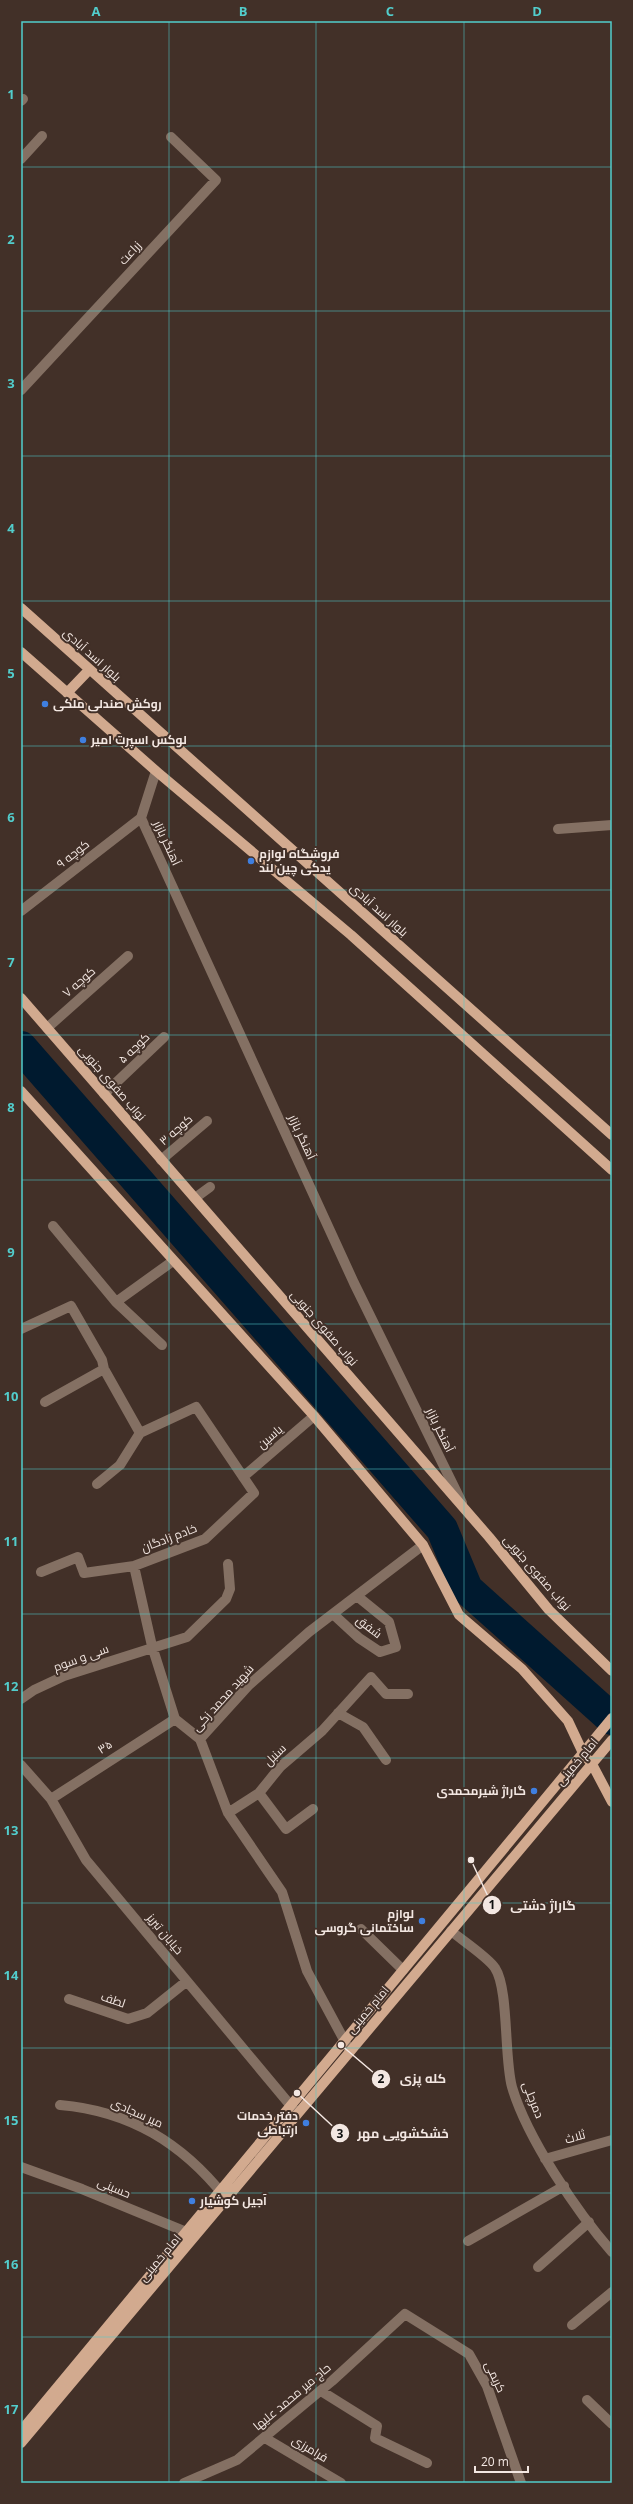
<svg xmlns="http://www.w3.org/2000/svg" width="633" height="2504" viewBox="0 0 633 2504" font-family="'Open Sans',Cairo,sans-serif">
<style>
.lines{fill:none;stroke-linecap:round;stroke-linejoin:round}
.river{stroke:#001a2f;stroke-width:32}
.minor{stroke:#847063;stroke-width:10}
.major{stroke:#d2aa8f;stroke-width:10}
.grid{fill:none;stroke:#52cdcc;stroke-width:1;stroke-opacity:0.55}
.shop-dot{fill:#3f7fe0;stroke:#423028;stroke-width:1.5}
.labels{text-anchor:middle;stroke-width:4;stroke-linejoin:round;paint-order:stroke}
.street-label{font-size:12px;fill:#f3e7e2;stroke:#423028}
.poi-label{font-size:12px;font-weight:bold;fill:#f3e7e2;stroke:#423028;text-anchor:start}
.leader{fill:none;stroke:#f3e7e2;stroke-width:1.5}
.callout-dot{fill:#f3e7e2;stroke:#423028;stroke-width:1.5}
.mark-label{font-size:12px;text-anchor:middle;font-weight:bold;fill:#111}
.callout-label{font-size:13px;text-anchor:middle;font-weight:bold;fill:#f3e7e2;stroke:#423028;stroke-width:4;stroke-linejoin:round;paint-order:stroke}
.neatline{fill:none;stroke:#52cdcc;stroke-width:1.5}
.grid-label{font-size:13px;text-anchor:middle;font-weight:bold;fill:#52cdcc}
</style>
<rect width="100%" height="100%" fill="#423028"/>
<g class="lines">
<path class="river" d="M21 1047 442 1529 467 1589 612 1719"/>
<path class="minor" d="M21 101 23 99
M21 159 42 136
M21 390 216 180 171 137
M156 771 141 818 354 1283 462 1503
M558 829 612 825
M21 911 141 818
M47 1028 128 956
M104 1094 164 1037
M161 1160 207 1121
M195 1198 210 1187
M53 1226 116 1302 173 1261
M116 1302 162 1345
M21 1329 71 1306 102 1360 104 1369
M243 1477 314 1416
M97 1484 120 1465 140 1433
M134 1566 152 1646 175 1719 200 1739
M41 1572 78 1557 84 1573 134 1566 205 1539 254 1493 196 1407 140 1433 104 1369 45 1402
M333 1614 359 1638 380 1652 396 1647 389 1622 357 1596
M21 1699 34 1690 64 1676 187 1637 226 1599 230 1589 228 1564
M338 1713 363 1727 386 1760
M21 1765 51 1799 86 1860 296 2112
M259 1793 286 1829 313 1809
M51 1799 175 1719
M228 1813 259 1793 280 1767 322 1731 371 1677 386 1694H408
M361 1929 403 1970
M451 1931C462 1940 489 1958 495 1968 509 1989 504 2059 512 2087 527 2138 577 2212 612 2252
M69 1999 128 2019 147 2013 187 1981
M350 2051 307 1971 282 1892 228 1813 200 1739 249 1685 309 1632 423 1545
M60 2105C130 2111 182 2143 225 2197
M545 2159 612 2140
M21 2167 82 2189 194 2235
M468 2241 564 2186
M538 2267 589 2222
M572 2325 612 2292
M321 2391 377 2426 375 2438 427 2463
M587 2400 612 2424
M265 2438 341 2483
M184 2483 237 2460 332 2381 405 2314 469 2354 487 2386 521 2483"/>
<path class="major" d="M21 608 612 1135
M21 652 156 771 351 935 612 1170
M67 693 89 670
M21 998 489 1537 549 1610 612 1671
M21 1091 314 1416 423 1545 459 1615 522 1669 568 1721 584 1755 592 1764 612 1802
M21 2431 612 1718
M21 2443 612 1740"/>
</g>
<path class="grid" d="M169 21V2483M316 21V2483M464 21V2483M21 167H612M21 311H612M21 456H612M21 601H612M21 746H612M21 890H612M21 1035H612M21 1180H612M21 1324H612M21 1469H612M21 1614H612M21 1758H612M21 1903H612M21 2048H612M21 2193H612M21 2337H612"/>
<g class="shop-dot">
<circle cx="45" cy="704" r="4"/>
<circle cx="83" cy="740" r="4"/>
<circle cx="251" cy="861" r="4"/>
<circle cx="534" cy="1791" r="4"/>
<circle cx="422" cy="1921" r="4"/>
<circle cx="306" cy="2123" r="4"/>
<circle cx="192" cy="2201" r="4"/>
</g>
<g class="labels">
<g class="street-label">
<text transform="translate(130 253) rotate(-47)" y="4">زراعت</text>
<text transform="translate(92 655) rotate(42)" y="4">بلوار اسد آبادی</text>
<text transform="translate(167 843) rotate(65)" y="4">آهنگر بازار</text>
<text transform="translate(73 854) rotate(-38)" y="4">کوچه ۹</text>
<text transform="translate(379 910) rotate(42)" y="4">بلوار اسد آبادی</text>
<text transform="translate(79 982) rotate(-41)" y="4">کوچه ۷</text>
<text transform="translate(134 1048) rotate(-44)" y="4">کوچه ۵</text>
<text transform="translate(112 1083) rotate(49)" y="4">نواب صفوی جنوبی</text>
<text transform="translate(176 1130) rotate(-41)" y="4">کوچه ۳</text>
<text transform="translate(302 1137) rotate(65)" y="4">آهنگر بازار</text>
<text transform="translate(324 1328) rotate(49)" y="4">نواب صفوی جنوبی</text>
<text transform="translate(440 1430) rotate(64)" y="4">آهنگر بازار</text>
<text transform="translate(270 1437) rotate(-41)" y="4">یاسین</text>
<text transform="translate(169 1538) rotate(-21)" y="4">خادم زادگان</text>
<text transform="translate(537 1573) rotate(49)" y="4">نواب صفوی جنوبی</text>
<text transform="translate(369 1627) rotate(38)" y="4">شفق</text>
<text transform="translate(81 1658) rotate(-20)" y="4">سی و سوم</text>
<text transform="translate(223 1698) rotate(-48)" y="4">شهید محمد زکی</text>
<text transform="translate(105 1747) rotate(-33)" y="4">۳۵</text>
<text transform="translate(275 1755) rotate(-44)" y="4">سنبل</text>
<text transform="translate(577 1762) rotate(-50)" y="4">امام خمینی</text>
<text transform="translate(165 1934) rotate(50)" y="4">خیابان تبریز</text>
<text transform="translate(113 2000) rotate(19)" y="4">لطف</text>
<text transform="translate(368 2010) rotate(-50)" y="4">امام خمینی</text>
<text transform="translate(533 2100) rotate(68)" y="4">دمرچلی</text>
<text transform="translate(137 2113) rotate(24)" y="4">میر سجادی</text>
<text transform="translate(575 2137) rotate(-16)" y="4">ثلاث</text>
<text transform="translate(114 2188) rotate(23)" y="4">حسینی</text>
<text transform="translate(160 2258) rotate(-50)" y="4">امام خمینی</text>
<text transform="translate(495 2377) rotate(65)" y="4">کریمی</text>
<text transform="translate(292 2397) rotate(-40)" y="4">حاج میر محمد علیها</text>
<text transform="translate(310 2449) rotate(31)" y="4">فرامرزی</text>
</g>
<g class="poi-label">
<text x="53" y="708">روکش صندلی ملکی</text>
<text x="91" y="744">لوکس اسپرت امیر</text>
<text x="259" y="858">فروشگاه لوازم<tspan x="259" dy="14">یدکی چین لند</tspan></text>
<text x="526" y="1795" text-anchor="end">گاراژ شیرمحمدی</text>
<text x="414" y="1918" text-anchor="end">لوازم<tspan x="414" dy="14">ساختمانی گروسی</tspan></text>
<text x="298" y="2120" text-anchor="end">دفتر خدمات<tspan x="298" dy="14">ارتباطی</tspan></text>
<text x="200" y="2205">آجیل کوشیار</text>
</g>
</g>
<path class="leader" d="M471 1860L492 1905M341 2045L381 2079M297 2093L340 2133"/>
<g class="callout-dot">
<circle cx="471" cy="1860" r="4"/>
<circle cx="341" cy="2045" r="4"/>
<circle cx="297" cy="2093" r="4"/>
<circle cx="492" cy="1905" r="10"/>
<circle cx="381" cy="2079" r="10"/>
<circle cx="340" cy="2133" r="10"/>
</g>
<g class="mark-label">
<text x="492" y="1909">1</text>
<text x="381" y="2083">2</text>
<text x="340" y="2138">3</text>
</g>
<g class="callout-label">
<text x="543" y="1910">گاراژ دشتی</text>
<text x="423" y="2083">کله پزی</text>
<text x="403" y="2138">خشکشویی مهر</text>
</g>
<rect width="633" height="2504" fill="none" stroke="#423028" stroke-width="44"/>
<path d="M475 2466v6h53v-6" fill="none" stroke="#f3e7e2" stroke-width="2"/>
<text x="481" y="2466" font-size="12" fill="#f3e7e2" stroke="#423028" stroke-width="3" paint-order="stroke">20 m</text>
<rect x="22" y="22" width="589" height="2460" class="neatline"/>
<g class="grid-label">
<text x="96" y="16">A</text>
<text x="243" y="16">B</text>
<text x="390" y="16">C</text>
<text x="537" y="16">D</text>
<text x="11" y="99">1</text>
<text x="11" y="244">2</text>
<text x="11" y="388">3</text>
<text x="11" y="533">4</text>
<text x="11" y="678">5</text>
<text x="11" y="822">6</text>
<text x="11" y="967">7</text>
<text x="11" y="1112">8</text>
<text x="11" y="1257">9</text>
<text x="11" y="1401">10</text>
<text x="11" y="1546">11</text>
<text x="11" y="1691">12</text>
<text x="11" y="1835">13</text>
<text x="11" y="1980">14</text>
<text x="11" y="2125">15</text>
<text x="11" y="2269">16</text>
<text x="11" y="2414">17</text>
</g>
</svg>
